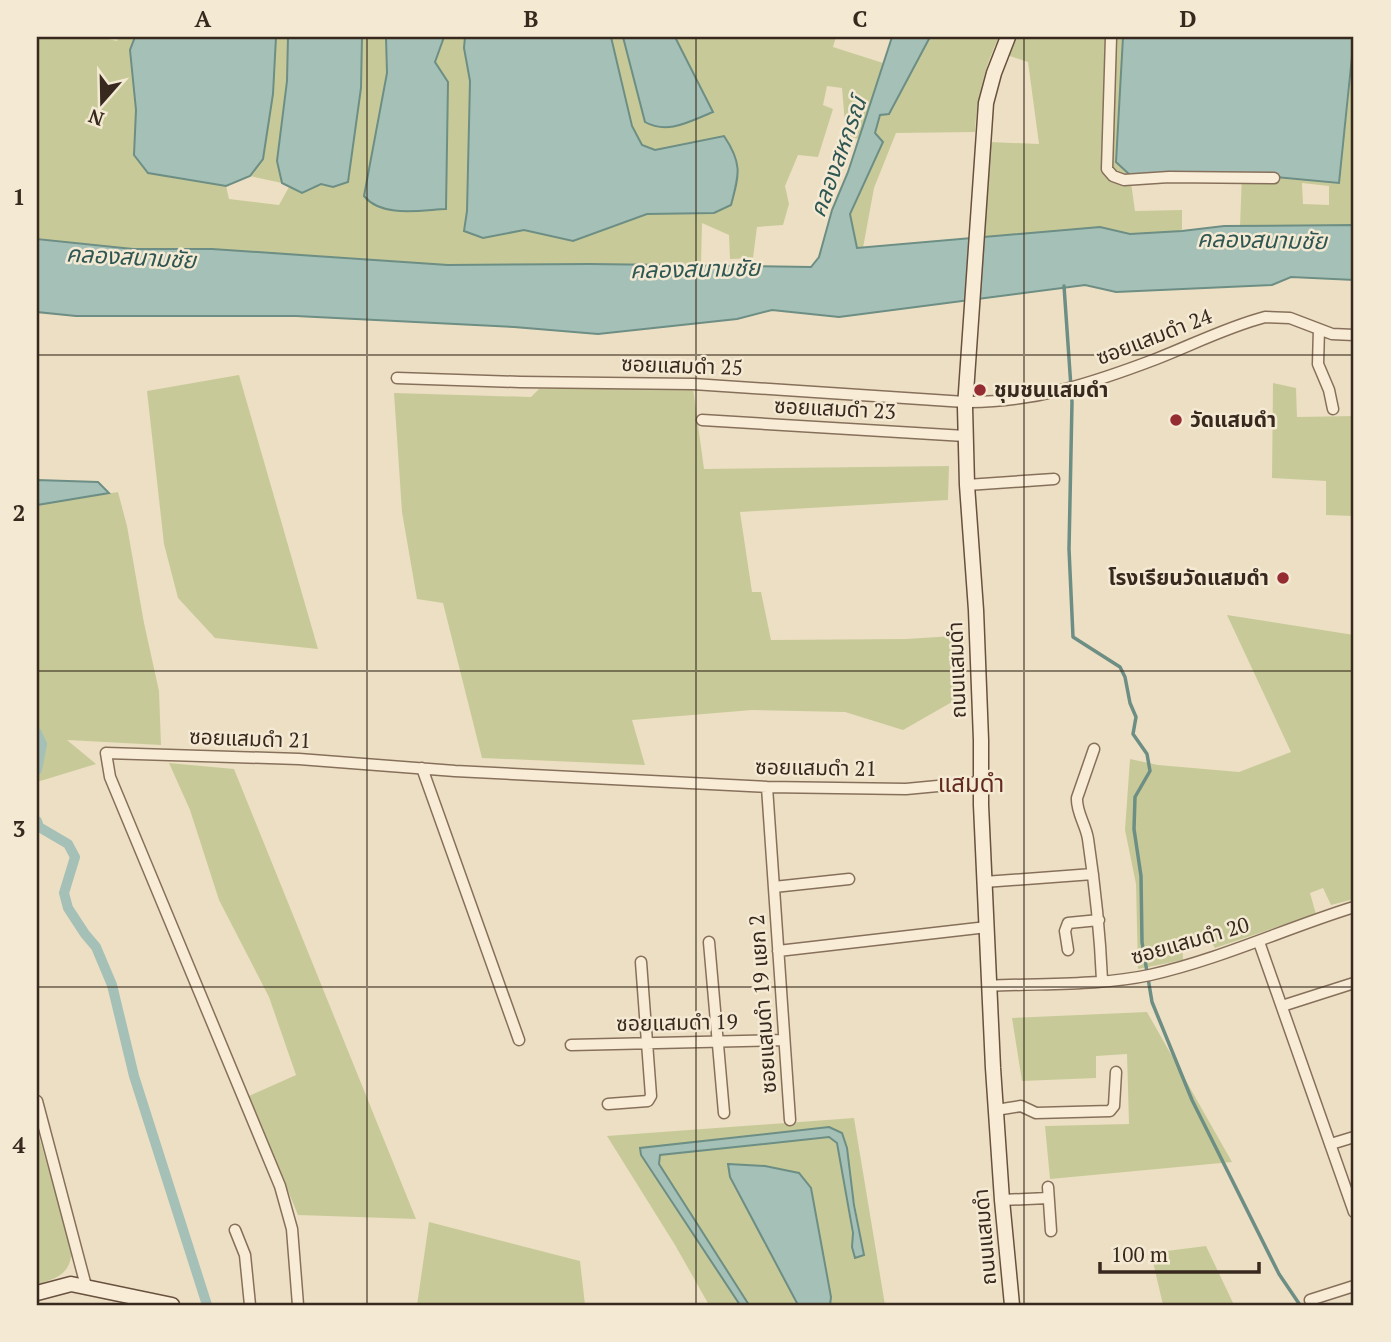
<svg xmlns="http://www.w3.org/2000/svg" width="1391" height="1342" viewBox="0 0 1391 1342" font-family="'PT Serif','Noto Sans Thai',serif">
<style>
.green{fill:#c7ca98;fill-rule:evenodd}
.water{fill:#a5c0b7;stroke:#6d8e84;stroke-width:2}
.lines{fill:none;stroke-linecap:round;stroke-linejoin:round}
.stream{stroke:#6d8e84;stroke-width:3.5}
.canal{stroke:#a5c0b7;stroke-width:10}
.street-casing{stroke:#87705b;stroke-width:13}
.secondary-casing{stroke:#68513e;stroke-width:17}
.street{stroke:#f8ecd6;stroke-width:10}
.secondary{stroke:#f8ecd6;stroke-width:14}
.grid{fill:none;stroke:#37291e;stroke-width:2;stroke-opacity:0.55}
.poi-dot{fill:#942c31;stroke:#f4e9d3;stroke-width:2.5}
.labels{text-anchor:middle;stroke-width:5;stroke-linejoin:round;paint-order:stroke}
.street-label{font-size:21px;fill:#37291e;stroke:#f4e9d3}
.poi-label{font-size:21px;font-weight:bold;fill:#37291e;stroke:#f4e9d3;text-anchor:start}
.water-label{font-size:23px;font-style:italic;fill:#2e5652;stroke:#f4e9d3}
.quarter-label{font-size:24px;fill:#622a1f;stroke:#f4e9d3}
.neatline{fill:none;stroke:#37291e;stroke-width:2.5}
.grid-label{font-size:23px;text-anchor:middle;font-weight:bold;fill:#37291e}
</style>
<rect width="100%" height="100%" fill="#eddfc3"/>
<path class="green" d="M37 37H99L117 41 119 37H135L130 50 136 110 134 155 147 173 226 186 229 199 279 205 289 187 302 193 321 184 333 187 348 182 361 88 362 37H386L387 73 364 196 435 62 444 37H465L464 48 470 81 467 211 464 231 483 238 524 230 573 241 647 214 714 213 731 205 678 146 654 150 642 145 632 126 611 37H623L645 122 712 112 675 37H836L833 47 883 63 859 139 846 136 842 88 827 86 823 105 833 109 818 157 798 155 785 186 789 204 783 225 757 227 753 258 730 259 729 235 702 223 701 265H448L212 249H133L37 239Z
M276 37H288L287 81 277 161 282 183 250 176 263 159 273 94Z
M930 37H999C985 65 976 101 975 132L896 133 874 188 863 248H857L850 214 883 142 875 133 880 114H889Z
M1015 37H1123L1116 162 1130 175 1135 211 1182 210V231L1130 234 1100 227 985 238 986 184 990 142 1039 144 1028 62 1007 55Z
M1354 48V225L1240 226 1242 174 1339 182ZM1302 183 1329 186V205L1303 204Z
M239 375 318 649 215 638 178 598 164 544 147 391Z
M1273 383 1296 388 1297 417 1354 416V516L1326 515V481L1272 478Z
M693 388 704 469 949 466 948 500 740 512 752 592H761L771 640 906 639 954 636 959 698 903 730 845 712 752 710 632 720 645 765 482 758 443 603 417 599 402 512 394 393 531 397 539 389Z
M118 492 127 526 144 623 159 691 161 745 67 740 96 764 37 782V505Z
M1227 615 1354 635V899L1331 905 1323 888 1310 893 1316 914 1215 948 1209 938H1182L1183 960 1138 969 1136 884 1125 830 1130 759 1158 765 1239 772 1291 752Z
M169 763 234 769 416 1219 298 1215 249 1096 296 1075 269 997 219 900 190 810Z
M1147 1012 1232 1162 1050 1179 1045 1126 1129 1124 1127 1054 1096 1056V1078L1022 1081 1012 1018Z
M854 1118 885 1305H830L831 1297 811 1188 728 1164 730 1177 798 1305H749L659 1164 660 1155 829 1137 837 1143 856 1258 864 1254 842 1133 829 1127 640 1148 641 1155 740 1305H709L675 1245 607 1136Z
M37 1130 72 1250C70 1275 58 1277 37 1285Z
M429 1222 580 1261 585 1305H417Z
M1206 1246 1234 1305H1163L1151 1253Z"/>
<path class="water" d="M135 37H276L273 94 263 159 250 176 226 186 148 173 134 155 136 110 130 50Z
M288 37H362L361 88 348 182 333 187 321 184 302 193 282 183 277 161 287 81Z
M386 37H444L435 62 448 82 446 209C421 210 382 218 364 196L387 73Z
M465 37H611L632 126 642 145 655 150 724 136C743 164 739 175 731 205L714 213 647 214 573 241 524 230 483 238 464 231 467 211 470 81 464 48Z
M623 37H675L713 112C690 121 668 135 645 122Z
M892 37H930L889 114 880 115 875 133 883 142 850 214 857 248 1100 227 1130 234 1182 231 1224 226 1354 225V280L1291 277 1272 285 1116 292 1085 285 839 317 772 310 737 319 598 334 514 327 296 316H76L37 312V239L133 249H212L448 265 590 264 811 267 819 257 832 210 848 172Z
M1123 37H1354L1339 183 1242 174 1130 175 1116 162Z
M37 480 98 482 109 493 37 505Z
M829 1127 842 1133 847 1148 854 1205 864 1255 855 1258 852 1247 853 1233 837 1143 829 1137 660 1155 659 1164 749 1305H740L641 1155 640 1148Z
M728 1164 765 1166 799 1173 811 1188 831 1297 830 1305H798L730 1177Z"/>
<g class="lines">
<path class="stream" d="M1064 286 1072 402 1069 549 1073 637 1120 667 1125 677 1130 703 1136 717 1133 734 1147 754 1150 771 1135 797 1134 829 1141 876 1142 942 1152 1002 1192 1100 1279 1274 1300 1305"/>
<path class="canal" d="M37 733 42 744 37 770
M37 821 39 827 68 844 75 857 64 893 68 908 85 934 96 947 112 985 134 1076 207 1305"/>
<g class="street-casing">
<path id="street" d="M1111 37 1107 169 1113 176 1124 180 1169 177 1274 178
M1319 329 1318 364 1329 390 1333 409
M397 378 520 382 693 384 965 402C1032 403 1093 383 1156 359 1192 345 1227 327 1265 317L1290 318 1332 334 1354 335
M702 420 965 436
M967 485 1054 479
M1094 749 1077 798C1076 812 1086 825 1088 839 1095 886 1100 933 1102 980
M422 768 519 1040
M767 787 790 1120
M984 882 1093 874
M774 887 849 879
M709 942 724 1113
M1259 942 1354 1212
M1068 950 1065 931 1068 923 1099 920
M778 951 987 927
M989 986C1042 983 1098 986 1150 975 1221 959 1286 928 1354 907
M1282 1006 1354 983
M571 1045 784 1040
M37 1101 86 1286
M608 1104 648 1101 651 1096 641 962
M996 1110 1021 1106 1036 1113 1110 1111 1114 1106 1116 1072
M1331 1144 1354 1137
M1048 1187 1051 1231
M1002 1200 1048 1198
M235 1230 245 1255 250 1305
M1310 1300 1354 1286
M298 1305 292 1229 280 1186 110 777 106 753 299 759 455 771 767 787 906 789 980 782"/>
</g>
<g class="secondary-casing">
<path id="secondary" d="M1008 37 994 73 986 103 965 407 967 485 976 610 981 740V805L993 1068 1002 1200 1012 1305
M37 1293 71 1284 172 1305"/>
</g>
<use href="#street" class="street"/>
<use href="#secondary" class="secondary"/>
</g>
<path class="grid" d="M367 37V1305M696 37V1305M1024 37V1305M37 355H1354M37 671H1354M37 987H1354"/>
<g class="poi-dot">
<circle cx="980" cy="390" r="7"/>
<circle cx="1176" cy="420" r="7"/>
<circle cx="1283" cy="578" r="7"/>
</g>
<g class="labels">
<g class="street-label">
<text transform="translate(1154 337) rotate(-21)" y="7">ซอยแสมดำ 24</text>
<text transform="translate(682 366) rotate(2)" y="7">ซอยแสมดำ 25</text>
<text transform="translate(835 409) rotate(3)" y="7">ซอยแสมดำ 23</text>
<text transform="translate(957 670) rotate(-92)" y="7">ถนนแสมดำ</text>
<text transform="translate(250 739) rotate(2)" y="7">ซอยแสมดำ 21</text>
<text transform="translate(816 768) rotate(1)" y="7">ซอยแสมดำ 21</text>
<text transform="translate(1190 941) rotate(-16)" y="7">ซอยแสมดำ 20</text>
<text transform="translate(763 1004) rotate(-94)" y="7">ซอยแสมดำ 19 แยก 2</text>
<text transform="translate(677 1023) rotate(-1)" y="7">ซอยแสมดำ 19</text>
<text transform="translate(985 1237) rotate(-95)" y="7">ถนนแสมดำ</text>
</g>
<g class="poi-label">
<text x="994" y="397">ชุมชนแสมดำ</text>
<text x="1190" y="427">วัดแสมดำ</text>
<text x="1269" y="585" text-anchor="end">โรงเรียนวัดแสมดำ</text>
</g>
<g class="water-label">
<text transform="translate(838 157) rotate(-70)" y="8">คลองสหกรณ์</text>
<text transform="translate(1262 240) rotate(1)" y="8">คลองสนามชัย</text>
<text transform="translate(131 257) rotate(3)" y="8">คลองสนามชัย</text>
<text transform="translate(695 269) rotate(-1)" y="8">คลองสนามชัย</text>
</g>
<g class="quarter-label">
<text x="971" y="792">แสมดำ</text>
</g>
</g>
<rect width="1391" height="1342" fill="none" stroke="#f4e9d3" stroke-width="77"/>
<g transform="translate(102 102) rotate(200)" stroke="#f4e9d3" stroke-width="5" paint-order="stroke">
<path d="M0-5L12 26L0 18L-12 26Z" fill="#37291e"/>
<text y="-10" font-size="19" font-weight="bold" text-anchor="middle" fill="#37291e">N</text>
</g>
<path d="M1100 1262v10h159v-10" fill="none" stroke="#37291e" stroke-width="3.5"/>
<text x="1111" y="1262" font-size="21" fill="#37291e" stroke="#f4e9d3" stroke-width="5" paint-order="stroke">100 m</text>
<rect x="38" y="38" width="1314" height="1266" class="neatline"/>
<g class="grid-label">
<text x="203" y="27">A</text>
<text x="531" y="27">B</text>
<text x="860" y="27">C</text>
<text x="1188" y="27">D</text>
<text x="19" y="205">1</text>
<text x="19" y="521">2</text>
<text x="19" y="837">3</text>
<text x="19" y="1153">4</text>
</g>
</svg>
